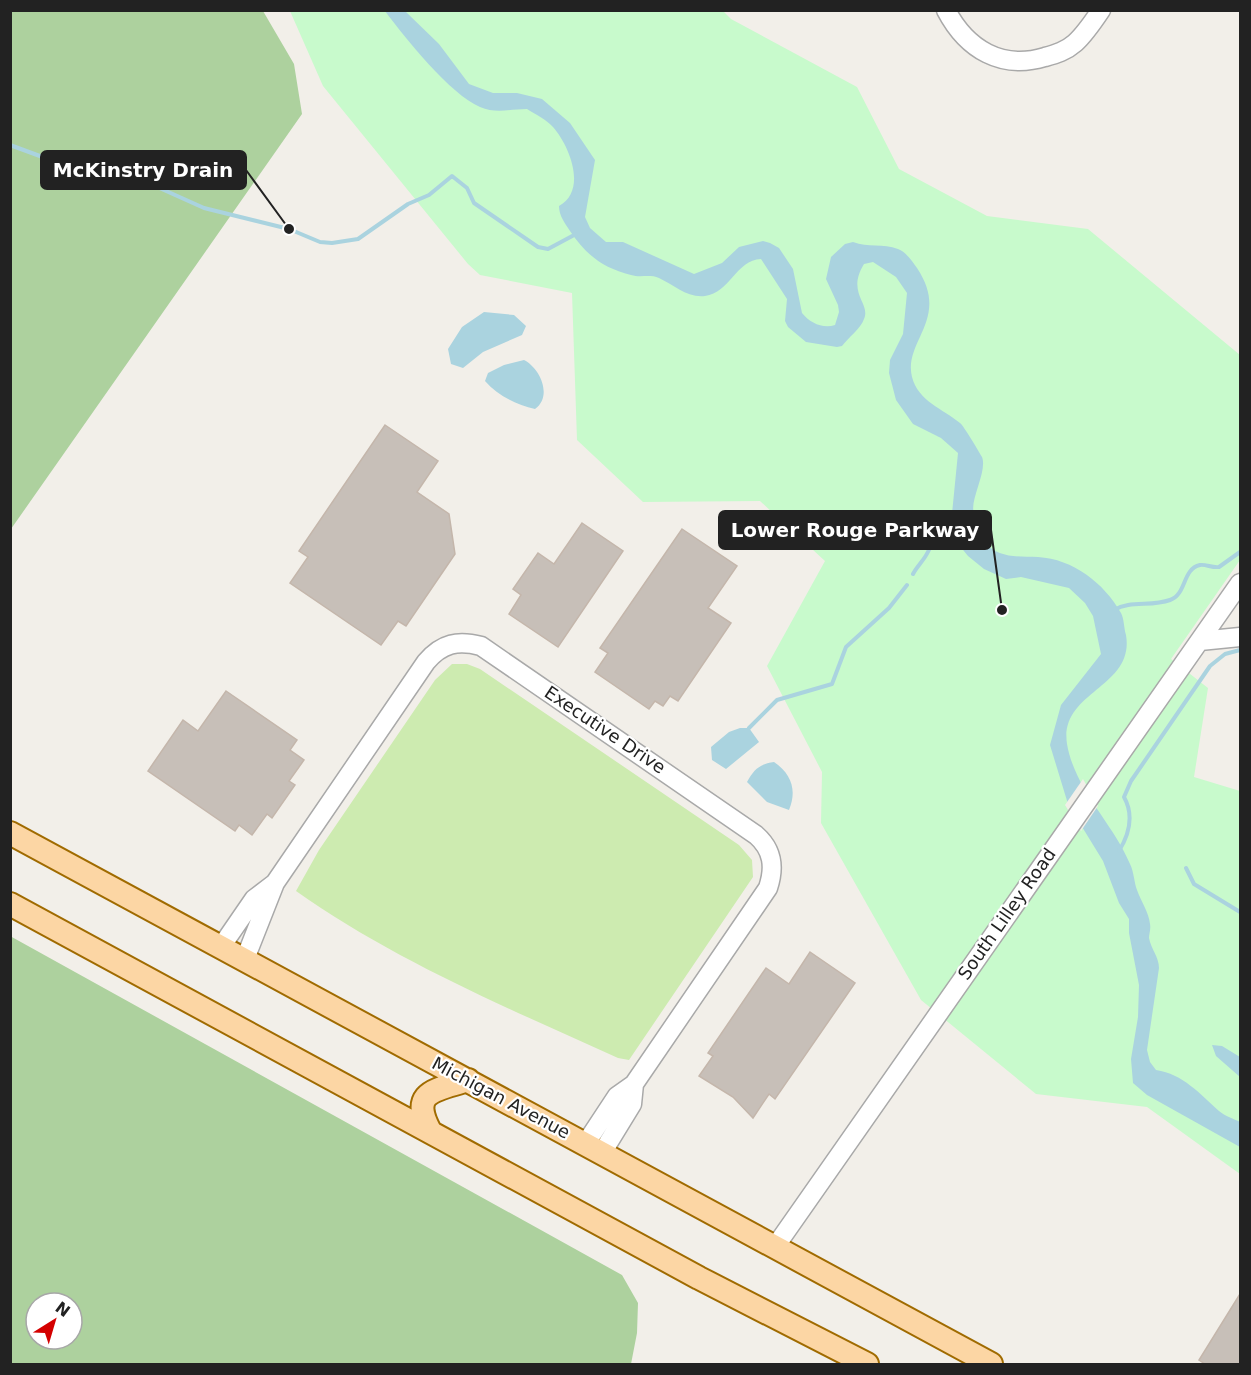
<svg xmlns="http://www.w3.org/2000/svg" width="1251" height="1375" viewBox="0 0 1251 1375" font-family="'DejaVu Sans',sans-serif">
<style>
.grass{fill:#cdebb0}
.forest{fill:#add19e;fill-rule:evenodd}
.park{fill:#c8facc}
.water{fill:#aad3df}
.pier{fill:#f2efe9}
.lines{fill:none;stroke-linecap:round;stroke-linejoin:round}
.stream{stroke:#aad3df;stroke-width:4}
.building{fill:#c7bfb8;stroke:#c4b6ab;stroke-width:1.5}
.minor-casing{stroke:#a9a9a9;stroke-width:21}
.major-casing{stroke:#a06b00;stroke-width:26}
.minor{stroke:#fff;stroke-width:18}
.major{stroke:#fcd6a4;stroke-width:22}
.labels{text-anchor:middle;stroke-width:4.5;stroke-linejoin:round;paint-order:stroke}
.street-label{font-size:18px;fill:#222;stroke:#fff}
.leader{fill:none;stroke:#222;stroke-width:2}
.callout-dot{fill:#222;stroke:#fff;stroke-width:2}
.callout{fill:#222;stroke:#222;stroke-width:2}
.callout-label{font-size:20px;text-anchor:middle;font-weight:bold;fill:#fff}
</style>
<rect width="100%" height="100%" fill="#f2efe9"/>
<path class="grass" d="M452 664H467L480 669 739 845 752 860 753 877 629 1060 618 1058C508 1008 395 961 296 891L319 850 435 680Z"/>
<path class="forest" d="M11 10 263 11 294 64 302 114 11 529Z
M10 936 622 1275 638 1303 637 1333 631 1364H11ZM36 1303H72V1339H36Z"/>
<path class="park" d="M290 11H723L731 19 857 87 899 169 987 216 1088 229 1240 355V560L1171 659 1208 688 1194 777 1240 791V1174L1147 1107 1036 1094 921 1000 821 823 822 772 767 666 825 561 760 501 643 502 577 440 572 293 480 275 468 264 323 86Z"/>
<path class="water" d="M385 11H405L439 44 469 84 493 93H517L542 99 570 123 595 160 585 217 590 228 606 242H623L694 274 722 263 739 247 763 241 770 243 779 248 793 269 802 313C810 323 823 329 835 325L839 312 838 305 826 279 831 257 845 244 853 242C868 248 883 243 898 249 906 252 912 261 917 268 951 319 903 341 912 377 918 401 943 409 960 423 964 426 979 452 982 457 988 472 967 504 975 515 976 517 979 518 981 521L983 541C999 559 1017 556 1038 557 1073 559 1104 583 1121 613 1124 618 1124 629 1126 635 1135 688 1059 691 1067 744 1075 790 1113 823 1130 864 1134 872 1134 882 1137 890 1141 901 1149 913 1150 924 1151 929 1149 934 1149 938 1151 949 1159 957 1159 968L1147 1050 1150 1062 1156 1070C1183 1074 1200 1094 1219 1111 1225 1116 1234 1119 1240 1122V1147L1147 1095 1133 1083 1131 1059 1138 1017 1139 985 1129 933V919L1119 903 1103 861 1068 804 1050 745 1061 705 1101 654 1093 616 1085 603 1069 588 1021 577 1006 579 984 569 968 556 950 534 958 453 941 438 913 424 896 400 889 373 890 360 903 334 907 293 896 277 873 262 864 264C846 293 871 303 864 319 861 328 848 338 842 346L837 347 806 342 788 327 785 321 787 299 761 259C736 260 730 293 705 296 687 298 674 285 659 278 650 274 640 278 631 275 603 268 586 255 570 231 565 223 559 216 559 206 588 190 569 145 553 127 547 120 535 114 527 109 510 109 496 114 480 107 450 94 405 38 385 11Z
M484 312 514 315 526 326 522 335 483 352 463 368 451 364 448 349 462 327Z
M524 360C540 368 553 396 535 409 517 405 498 396 485 381L488 373 504 365Z
M740 728H749L759 742 726 769 712 760 711 747 729 732Z
M774 762C792 774 797 791 789 810L767 802 747 782C754 769 760 764 774 762Z
M1212 1045 1222 1046 1240 1057V1077L1216 1056Z"/>
<path class="pier" d="M1083 779 1098 806 1081 831 1065 805Z"/>
<g class="lines">
<path class="stream" d="M10 145 67 166 105 167 135 177 204 208 289 229 320 242 332 243 358 239 408 204 429 195 452 176 467 188 474 203 538 247 548 249 576 234
M913 574C916 568 921 563 925 557 935 542 935 524 956 522
M1114 610C1130 600 1151 607 1170 600 1187 594 1182 569 1200 565 1206 564 1212 568 1219 567L1240 552
M749 728 777 700 832 684 846 647 889 608 907 585
M1119 851C1130 833 1134 815 1124 797L1131 781 1210 666 1225 654 1240 650
M1186 868 1194 884 1240 912"/>
</g>
<path class="building" d="M385 425 438 461 417 492 449 514 455 554 406 626 398 621 381 645 290 583 308 557 299 551Z
M582 523 623 551 558 647 509 614 521 595 513 589 538 553 554 564Z
M682 529 737 566 708 608 731 623 678 701 670 696 663 706 655 701 649 709 595 672 608 653 600 648Z
M226 691 297 740 290 750 304 760 289 781 295 785 272 818 267 814 252 835 239 825 235 831 148 771 183 720 198 731Z
M810 952 855 983 775 1099 769 1094 753 1118 733 1097 699 1076 713 1056 708 1053 766 968 789 984Z
M1240 1294V1364H1205L1199 1360Z"/>
<g class="lines">
<g class="minor-casing">
<path id="minor" d="M946 10C967 50 1002 70 1045 57 1056 54 1066 51 1075 43 1085 34 1093 22 1101 10
M1200 641 1240 637
M221 947 254 899 275 883
M245 959 275 883 426 662C442 643 458 640 481 646L756 835C773 850 775 867 768 888L634 1084 617 1096 586 1143
M602 1153 632 1104 634 1084
M775 1247 1240 583"/>
</g>
<g class="major-casing">
<path id="major" d="M10 833 991 1364
M10 904 699 1278 867 1364
M430 1131C408 1090 438 1090 468 1080"/>
</g>
<use href="#minor" class="minor"/>
<use href="#major" class="major"/>
</g>
<g class="labels">
<g class="street-label">
<text transform="translate(605 730) rotate(34)" y="6">Executive Drive</text>
<text transform="translate(1007 914) rotate(-55)" y="6">South Lilley Road</text>
<text transform="translate(501 1098) rotate(28)" y="6">Michigan Avenue</text>
</g>
</g>
<path class="leader" d="M289 229L246 170M1002 610L991 530"/>
<g class="callout-dot">
<circle cx="289" cy="229" r="6"/>
<circle cx="1002" cy="610" r="6"/>
</g>
<g class="callout">
<rect x="41" y="151" width="205" height="38" rx="6"/>
<rect x="719" y="511" width="272" height="38" rx="6"/>
</g>
<g class="callout-label">
<text x="143" y="177">McKinstry Drain</text>
<text x="855" y="537">Lower Rouge Parkway</text>
</g>
<rect width="1251" height="1375" fill="none" stroke="#222222" stroke-width="24"/>
<g transform="translate(54 1321) rotate(37)"><circle r="28" fill="#ffffff" stroke="#a7a7a7" stroke-width="1.5"/>
<path d="M0-4.5L10 22L0 15L-10 22Z" fill="#d40000"/>
<text y="-9" font-size="16" font-weight="bold" text-anchor="middle" fill="#222222">N</text>
</g>
</svg>
